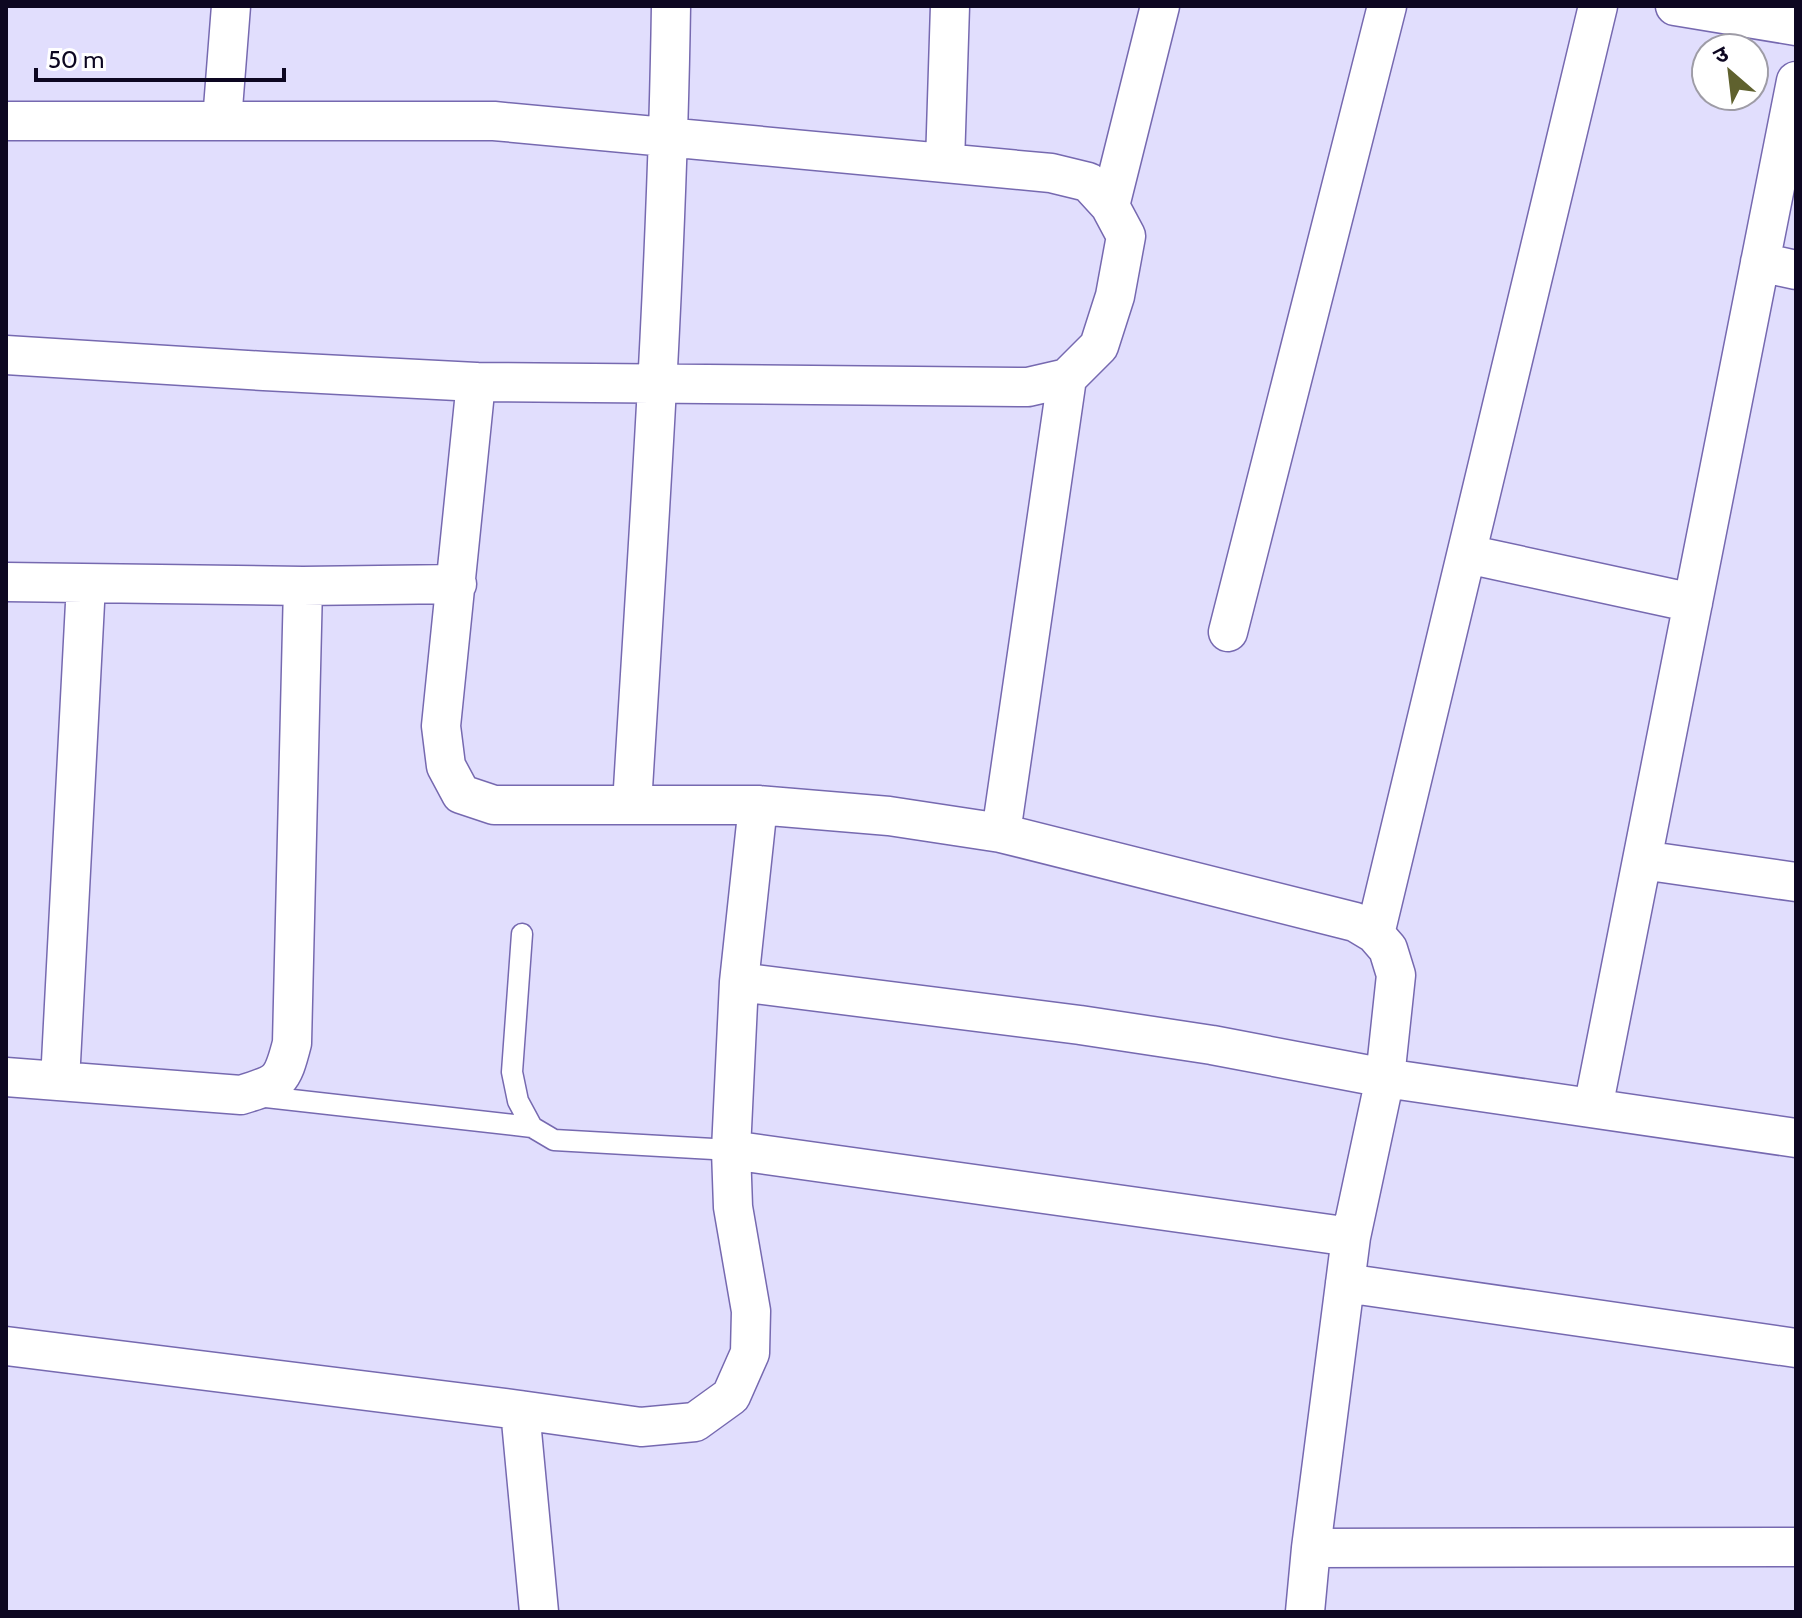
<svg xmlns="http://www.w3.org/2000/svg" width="1802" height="1618" viewBox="0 0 1802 1618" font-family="Cabin,'Noto Sans Devanagari',sans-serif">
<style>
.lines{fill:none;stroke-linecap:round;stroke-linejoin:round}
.lane-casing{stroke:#7669b0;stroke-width:23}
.street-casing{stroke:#7669b0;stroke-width:41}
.lane{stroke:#fff;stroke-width:20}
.street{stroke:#fff;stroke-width:38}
</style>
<rect width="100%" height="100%" fill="#e1defd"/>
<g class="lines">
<g class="lane-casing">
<path id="lane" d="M522 934 512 1072 518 1101 532 1127 554 1140 731 1150
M257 1096 532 1127"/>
</g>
<g class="street-casing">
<path id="street" d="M1675 6 1796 26
M6 121H494L1051 173 1088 182 1110 206 1126 236 1115 296 1099 346 1067 378 1028 387 476 382 264 371 6 355
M222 121 231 6
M945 163 950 6
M1110 206 1160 6
M1760 262 1796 270
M476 382 441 726 446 766 461 794 494 805H758L889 816 1001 833 1355 922 1375 934 1388 949 1396 975 1385 1078 1351 1237 1311 1548 1305 1612
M1467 554 1693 603
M6 582 303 586 457 584
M1228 632 1387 6
M632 805C648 539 667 273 671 6
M1001 833 1067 378
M1642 860 1796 882
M1375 934 1598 6
M739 982 1080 1025 1212 1045 1385 1078 1796 1138
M6 1077 241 1095C280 1083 282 1082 292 1043L303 586
M60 1081 86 584
M1593 1108 1796 81
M731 1150 1351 1237
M1345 1283 1796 1348
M6 1346 520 1410 641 1427 695 1422 731 1396 750 1353 751 1311 733 1207 731 1150 739 982 758 805
M520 1410 539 1612
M1311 1548 1796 1547"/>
</g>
<use href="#lane" class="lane"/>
<use href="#street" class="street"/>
</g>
<rect width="1802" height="1618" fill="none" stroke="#0d0721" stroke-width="16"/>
<g transform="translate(1730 72) rotate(332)"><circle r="38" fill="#ffffff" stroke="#9e9ca6" stroke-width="2"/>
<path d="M0-6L14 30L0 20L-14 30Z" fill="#5f612e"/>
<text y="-12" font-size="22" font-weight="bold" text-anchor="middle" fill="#0d0721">उ</text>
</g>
<path d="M36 68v12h248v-12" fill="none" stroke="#0d0721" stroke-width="4"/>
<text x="48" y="68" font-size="24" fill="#0d0721" stroke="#ffffff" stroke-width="6" paint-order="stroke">50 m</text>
</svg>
